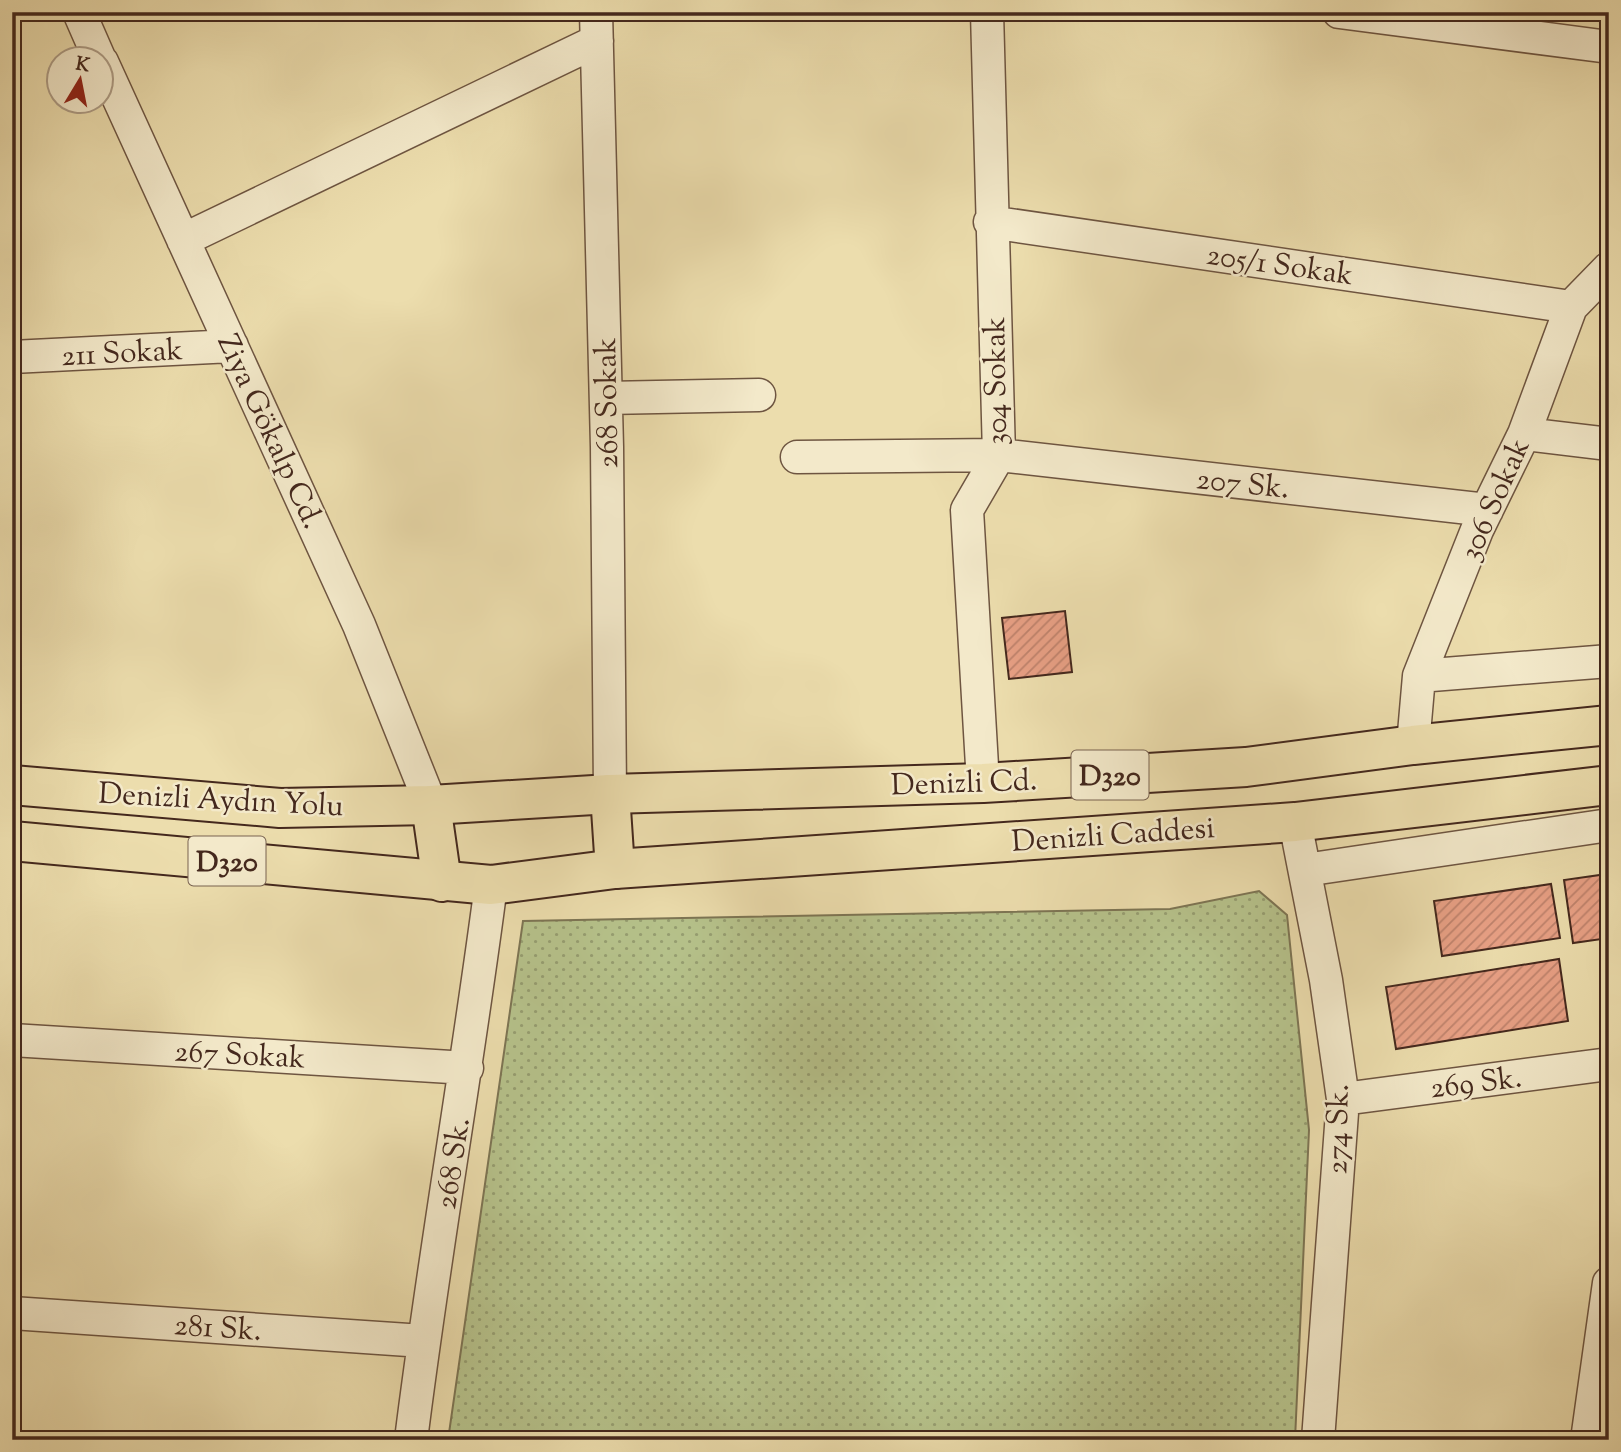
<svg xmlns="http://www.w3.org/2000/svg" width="1621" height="1452" viewBox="0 0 1621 1452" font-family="'Sorts Mill Goudy',serif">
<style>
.grass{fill:url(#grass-dots);stroke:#7d7554;stroke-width:2}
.building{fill:url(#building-hatch);stroke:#44281d;stroke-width:2}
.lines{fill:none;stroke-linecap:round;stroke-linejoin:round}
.minor-casing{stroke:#6e5541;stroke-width:35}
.major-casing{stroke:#44281d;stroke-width:42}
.highway-casing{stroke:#44281d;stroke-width:42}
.minor{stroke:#f3e9ca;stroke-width:32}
.major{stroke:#ecddad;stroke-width:38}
.highway{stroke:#ecddad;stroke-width:38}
.labels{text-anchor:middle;stroke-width:5;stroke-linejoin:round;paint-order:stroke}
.shield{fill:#f3e9ca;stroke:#786251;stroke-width:2}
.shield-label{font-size:28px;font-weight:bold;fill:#44281d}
.street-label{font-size:30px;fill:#44281d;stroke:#f3e9ca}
</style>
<defs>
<pattern id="grass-dots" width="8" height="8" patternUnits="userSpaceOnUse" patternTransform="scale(1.75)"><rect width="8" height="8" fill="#b6c28b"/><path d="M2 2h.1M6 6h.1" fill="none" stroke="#969e71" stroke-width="1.8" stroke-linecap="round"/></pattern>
<pattern id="building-hatch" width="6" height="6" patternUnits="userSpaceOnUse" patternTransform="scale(1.75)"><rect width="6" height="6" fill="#e8a085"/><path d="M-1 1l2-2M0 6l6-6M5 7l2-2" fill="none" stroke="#be826c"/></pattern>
</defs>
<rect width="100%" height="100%" fill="#ecddad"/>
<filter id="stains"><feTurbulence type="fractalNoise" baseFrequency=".00286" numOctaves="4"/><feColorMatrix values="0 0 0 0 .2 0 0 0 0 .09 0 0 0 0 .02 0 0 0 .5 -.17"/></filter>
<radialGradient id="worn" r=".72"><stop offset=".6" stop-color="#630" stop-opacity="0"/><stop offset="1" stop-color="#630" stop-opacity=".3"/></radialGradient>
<path class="grass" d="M1259 891 1287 915 1309 1130 1295 1440H448L523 921 1170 909Z"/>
<path class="building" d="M1065 611 1072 672 1009 679 1002 618Z
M1607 874 1609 938 1573 943 1564 880Z
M1551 884 1560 938 1442 956 1434 901Z
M1559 959 1568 1021 1396 1049 1386 987Z"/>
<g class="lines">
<g class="minor-casing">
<path id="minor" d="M79 12 100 60
M596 12 607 447 610 794
M1339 12 1609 47
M102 62 359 625 431 805
M990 222 1571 307
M183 240 597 41
M12 357 232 346
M606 398 759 395
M1524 434 1609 444
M797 457 999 455 1487 510
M1419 676 1609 661
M1413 745 1419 676 1477 530 1524 434 1571 307 1609 268
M983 783 967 510 999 455 987 12
M1295 822 1326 980 1343 1099 1318 1440
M1305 870 1609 825
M12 1040 467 1068
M1343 1099 1609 1064
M12 1313 423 1341
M411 1440C434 1254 467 1071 491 885
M1587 1440 1609 1283"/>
</g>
<g class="major-casing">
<path id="major" d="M610 794 615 869
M431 805 442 882"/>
</g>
<g class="highway-casing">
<path id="highway" d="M12 785 280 808 431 805 610 794 983 783 1246 767 1413 745 1609 725
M12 841 491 885 615 869 1295 822 1609 785"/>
</g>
<use href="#minor" class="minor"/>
<use href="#major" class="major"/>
<use href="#highway" class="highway"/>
</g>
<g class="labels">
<g class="shield">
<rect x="1071.5" y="750.5" width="77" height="49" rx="5"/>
<rect x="188.5" y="836.5" width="77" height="49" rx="5"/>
</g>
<g class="shield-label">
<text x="1110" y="785">D320</text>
<text x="227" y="871">D320</text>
</g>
<g class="street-label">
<text transform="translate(1280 264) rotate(8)" y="10">205/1 Sokak</text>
<text transform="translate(122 352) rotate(-3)" y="10">211 Sokak</text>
<text transform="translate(995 381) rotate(-91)" y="10">304 Sokak</text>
<text transform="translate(606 403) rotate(-91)" y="10">268 Sokak</text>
<text transform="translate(271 431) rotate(65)" y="10">Ziya Gökalp Cd.</text>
<text transform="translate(1243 483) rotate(6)" y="10">207 Sk.</text>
<text transform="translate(1494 499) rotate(-66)" y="10">306 Sokak</text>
<text transform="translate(964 782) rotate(-2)" y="10">Denizli Cd.</text>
<text transform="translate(221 799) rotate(3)" y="10">Denizli Aydın Yolu</text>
<text transform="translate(1113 834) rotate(-4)" y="10">Denizli Caddesi</text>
<text transform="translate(240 1054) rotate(3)" y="10">267 Sokak</text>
<text transform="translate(1476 1082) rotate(-7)" y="10">269 Sk.</text>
<text transform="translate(1337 1129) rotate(-89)" y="10">274 Sk.</text>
<text transform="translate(452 1163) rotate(-81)" y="10">268 Sk.</text>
<text transform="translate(218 1327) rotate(4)" y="10">281 Sk.</text>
</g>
</g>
<rect width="1621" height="1452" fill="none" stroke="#ecddad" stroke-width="42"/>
<rect x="14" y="14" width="1593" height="1424" fill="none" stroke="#44281d" stroke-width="3.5"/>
<rect x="21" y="21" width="1579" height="1410" fill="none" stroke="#44281d" stroke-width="2"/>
<g transform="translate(80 80) rotate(10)"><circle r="33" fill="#f3e9ca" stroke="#ad9c85" stroke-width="2"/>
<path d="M0-5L12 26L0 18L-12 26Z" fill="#8f2418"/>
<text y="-10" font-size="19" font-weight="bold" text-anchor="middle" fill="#44281d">K</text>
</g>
<rect width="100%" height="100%" filter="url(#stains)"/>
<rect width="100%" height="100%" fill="url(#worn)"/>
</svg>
